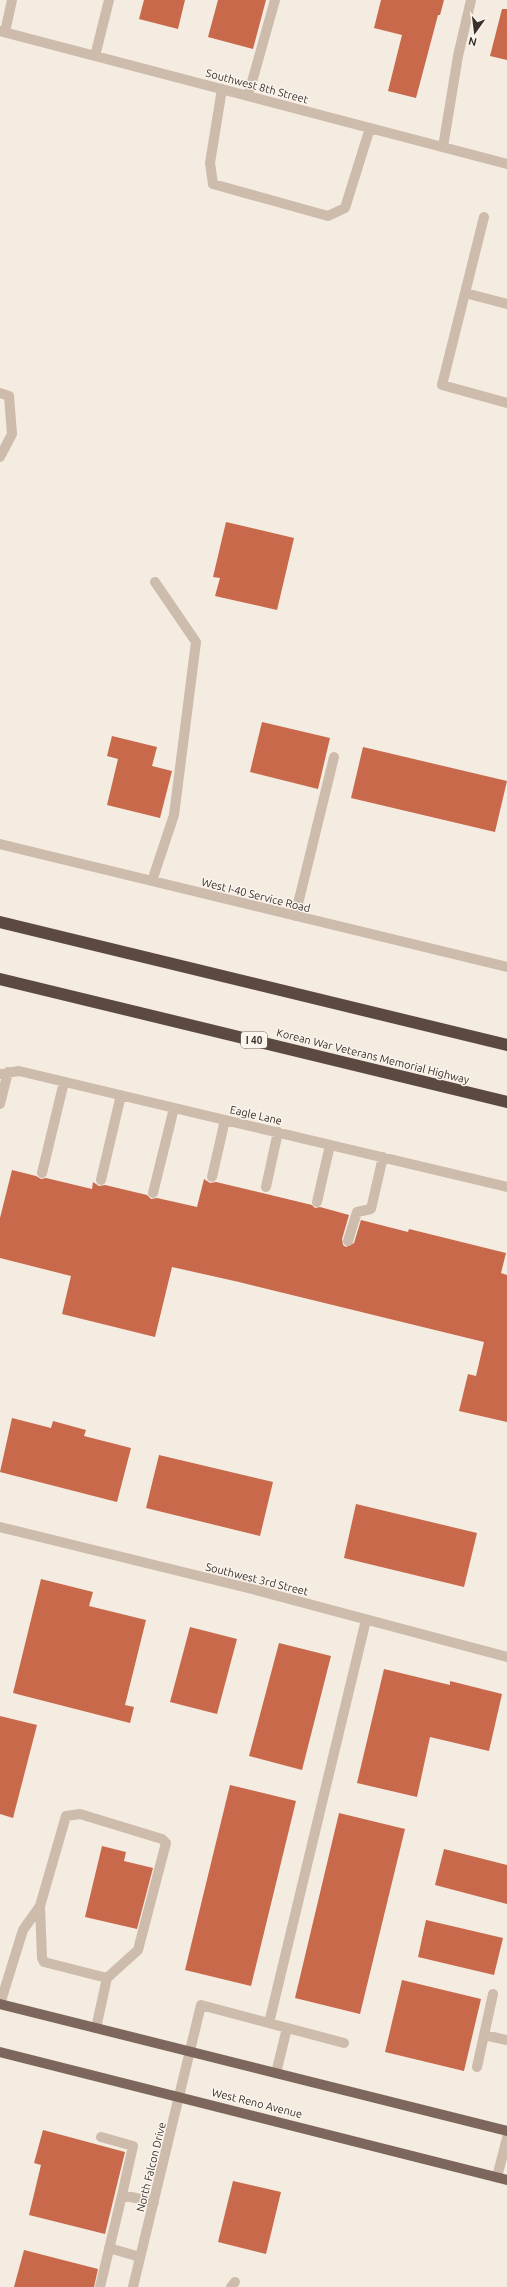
<svg xmlns="http://www.w3.org/2000/svg" width="507" height="2287" viewBox="0 0 507 2287" font-family="Ubuntu,sans-serif">
<style>
.building{fill:#c8694b}
.lines{fill:none;stroke-linecap:round;stroke-linejoin:round}
.minor{stroke:#cdbbac;stroke-width:10}
.major{stroke:#7d675c;stroke-width:10}
.highway{stroke:#5c4a42;stroke-width:12}
.labels{text-anchor:middle;stroke-width:3;stroke-linejoin:round;paint-order:stroke}
.shield{fill:#fbf5ee;stroke:#756b66;stroke-width:1}
.shield-label{font-size:10px;font-weight:bold;fill:#3b302b}
.street-label{font-size:11px;fill:#3b302b;stroke:#fbf5ee}
</style>
<rect width="100%" height="100%" fill="#f4ebe1"/>
<path class="building" d="M144 0H185L178 29 139 19Z
M218 0H266L253 49 208 37Z
M381 0H444L440 15H438L416 98 388 91 402 35 374 28Z
M502 9H507V60L490 56Z
M226 522 294 538 277 610 215 596 220 578 213 577Z
M262 722 330 738 318 789 250 772Z
M112 736 157 747 152 766 172 771 160 818 107 805 118 759 107 756Z
M363 747 507 781 495 832 351 798Z
M12 1170 36 1176 41 1179 46 1178 92 1189 93 1182 99 1186 105 1185 147 1195 151 1199 157 1198 197 1207 204 1179 210 1183 216 1182 312 1205 315 1208 320 1207 349 1215 342 1239 343 1245 346 1247 354 1243 361 1220 408 1232 409 1229 506 1253 501 1273 507 1275V1422L459 1411 468 1374 476 1376 484 1342 239 1282 172 1267 155 1337 62 1314 71 1276 0 1258V1218Z
M12 1418 51 1428 53 1421 86 1430 84 1436 131 1448 117 1502 0 1472Z
M159 1455 273 1482 260 1536 146 1508Z
M356 1504 477 1533 464 1587 344 1558Z
M41 1579 93 1592 89 1606 146 1620 125 1705 134 1707 130 1723 13 1693Z
M190 1627 237 1639 217 1714 170 1702Z
M279 1643 331 1656 302 1770 249 1756Z
M384 1669 450 1685V1681L502 1694 489 1751 430 1737 417 1797 357 1783Z
M0 1716 37 1725 13 1818 0 1814Z
M230 1785 296 1801 251 1986 185 1970Z
M339 1813 405 1829 360 2014 295 1998Z
M102 1846 126 1852 124 1861 153 1868 137 1929 85 1917Z
M444 1849 507 1865V1904L435 1885Z
M426 1920 503 1938 494 1975 418 1957Z
M402 1980 481 1999 464 2071 385 2052Z
M43 2130 125 2152 105 2234 29 2215 41 2165 34 2163Z
M233 2181 281 2192 266 2254 218 2242Z
M24 2250 98 2269 94 2287H14Z"/>
<g class="lines">
<path class="minor" d="M0 31 507 164
M5 32 12 0
M95 56 109 0
M222 89 210 163 213 184 328 216 345 208 370 128
M248 96 275 0
M443 147 458 56 471 0
M484 217 442 385 507 403
M465 293 507 304
M0 393 9 396 12 434 0 457
M0 844 507 967
M152 881 174 815 196 642 155 582
M295 916 334 757
M0 1074 19 1071 507 1187
M0 1104 8 1072
M42 1173 64 1082
M212 1177 225 1120
M101 1180 121 1095
M266 1187 278 1132
M153 1193 174 1108
M317 1202 330 1145
M348 1241 357 1212 371 1209 383 1157
M0 1527 252 1589 507 1657
M0 2004 23 1930 40 1906
M269 2023 366 1620
M96 2028 107 1978 44 1962 42 1958 40 1906 66 1816 80 1814 162 1839 166 1843 138 1950 107 1978
M484 2035 493 1994
M477 2067 484 2035 507 2040
M276 2073 287 2028
M101 2137 133 2146 122 2195
M497 2177 507 2138
M109 2248 140 2257
M100 2287 122 2195 154 2202
M133 2287 201 2005 344 2043
M231 2287 235 2282"/>
<path class="major" d="M0 2004 507 2131
M0 2052 507 2180"/>
<path class="highway" d="M0 922 507 1045
M0 979 507 1102"/>
</g>
<g class="labels">
<rect class="shield" x="241" y="1032" width="26" height="16" rx="3"/>
<g class="shield-label">
<text x="254" y="1044">I 40</text>
</g>
<g class="street-label">
<text transform="translate(257 86) rotate(15)" y="4">Southwest 8th Street</text>
<text transform="translate(256 895) rotate(14)" y="4">West I-40 Service Road</text>
<text transform="translate(373 1056) rotate(14)" y="4">Korean War Veterans Memorial Highway</text>
<text transform="translate(256 1115) rotate(13)" y="4">Eagle Lane</text>
<text transform="translate(257 1579) rotate(14)" y="4">Southwest 3rd Street</text>
<text transform="translate(257 2103) rotate(14)" y="4">West Reno Avenue</text>
<text transform="translate(151 2167) rotate(-76)" y="4">North Falcon Drive</text>
</g>
</g>
<g transform="translate(475 32) rotate(194)" stroke="#fbf5ee" stroke-width="3" paint-order="stroke">
<path d="M0-3L7 15L0 10L-7 15Z" fill="#3b302b"/>
<text y="-6" font-size="11" font-weight="bold" text-anchor="middle" fill="#3b302b">N</text>
</g>
</svg>
